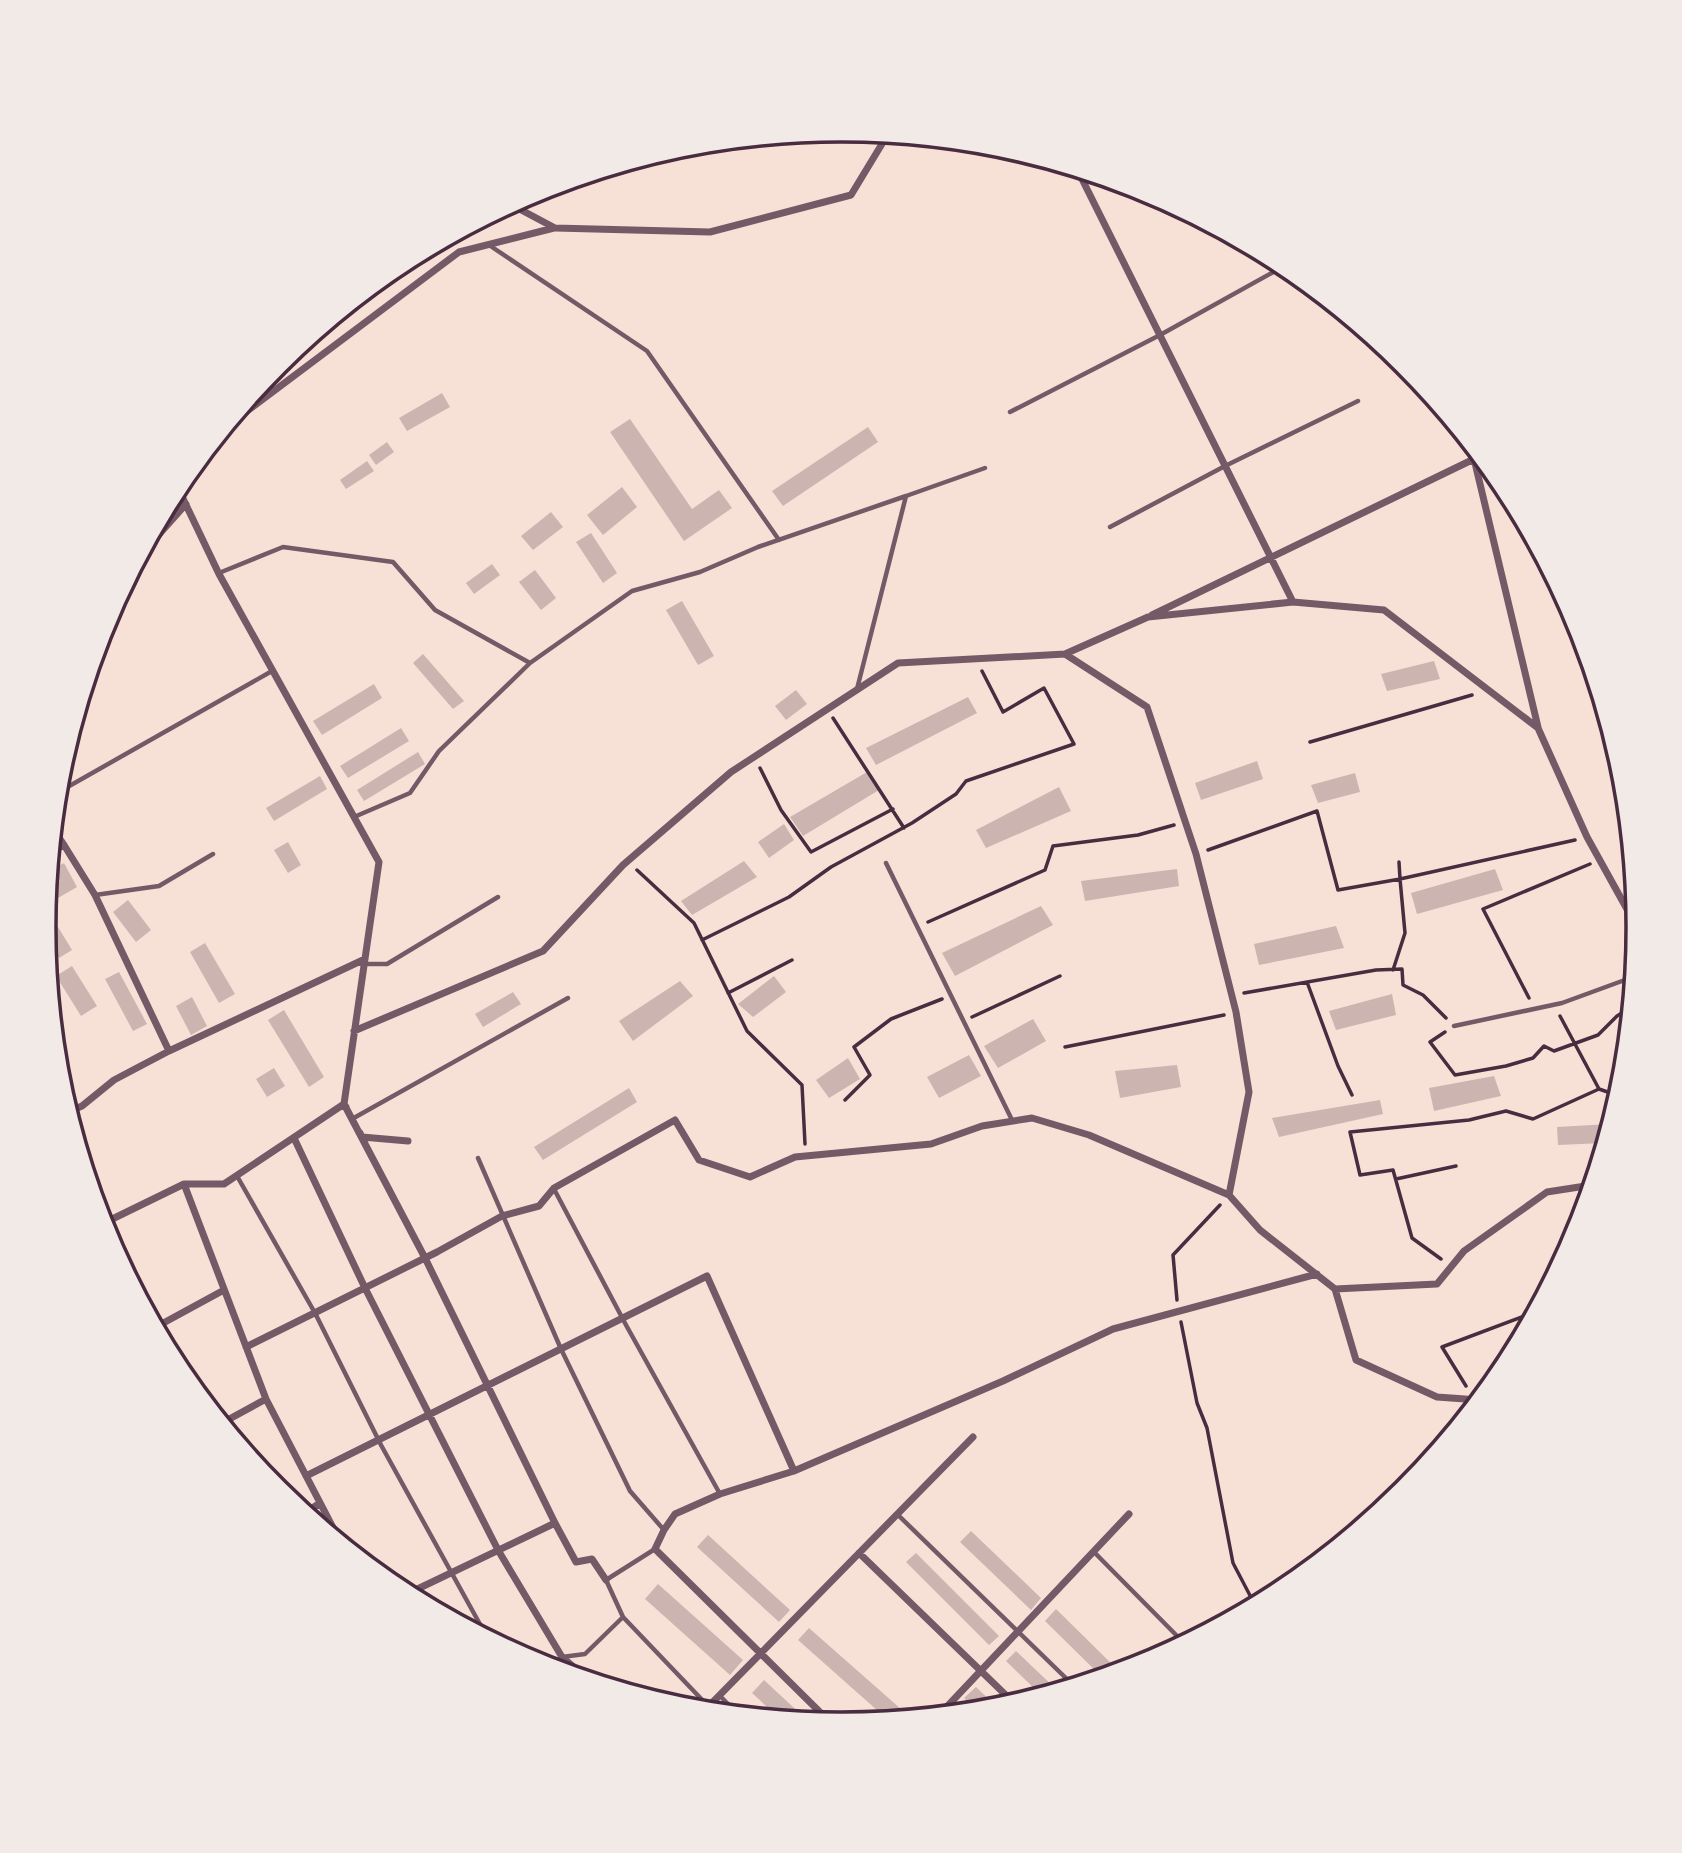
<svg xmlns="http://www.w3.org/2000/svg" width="1682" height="1853" viewBox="0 0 1682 1853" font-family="'IBM Plex Sans',sans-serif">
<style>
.building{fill:#ccb4b1}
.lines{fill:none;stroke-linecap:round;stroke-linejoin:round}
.path{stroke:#4a2c40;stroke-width:3.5}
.service{stroke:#755966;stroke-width:4.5}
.minor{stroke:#755966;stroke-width:7}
.rim{fill:none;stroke:#4a2c40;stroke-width:3.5}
</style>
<rect width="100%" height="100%" fill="#f7e1d7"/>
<path class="building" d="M442 393 450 407 407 431 399 418Z
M630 419 692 509 719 490 732 508 684 541 610 432Z
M868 427 878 442 783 506 772 491Z
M387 442 394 452 376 465 369 455Z
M367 461 374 471 346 489 340 480Z
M622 487 637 507 603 535 587 515Z
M551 512 563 527 533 550 521 536Z
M591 533 617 573 603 583 576 542Z
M492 564 500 575 474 594 466 583Z
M535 570 556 598 541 610 519 582Z
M682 601 714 656 698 665 666 610Z
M423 654 464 701 453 709 413 663Z
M1434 661 1440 679 1387 691 1381 674Z
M374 684 382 698 322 735 313 721Z
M796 690 807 704 786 720 775 706Z
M968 697 977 713 876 765 866 748Z
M401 728 409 741 348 778 340 766Z
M418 752 425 764 364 801 357 790Z
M1257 761 1263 779 1201 800 1195 783Z
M867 772 879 790 803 836 790 817Z
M1355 773 1360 792 1318 803 1311 785Z
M320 776 327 789 274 821 266 808Z
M1059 787 1071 811 986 848 976 830Z
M784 824 794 840 769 858 758 842Z
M288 842 301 865 288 873 274 850Z
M744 861 757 877 692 915 681 901Z
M64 863 77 887 46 905 48 888 60 881 53 869Z
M1177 869 1179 886 1085 901 1081 881Z
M1495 869 1503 890 1417 914 1411 893Z
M128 900 151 930 136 942 113 912Z
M1041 906 1053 925 955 976 942 953Z
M55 922 72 950 59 958 45 936 44 929Z
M1336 926 1344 948 1259 965 1254 944Z
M205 943 235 994 219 1003 190 952Z
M72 966 97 1006 81 1016 56 976Z
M119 972 147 1024 133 1031 105 979Z
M774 976 786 992 753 1017 738 1004Z
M680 981 693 996 633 1041 619 1021Z
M513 992 521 1004 483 1027 475 1014Z
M1392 994 1396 1015 1336 1030 1329 1011Z
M192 997 207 1026 191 1035 176 1006Z
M284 1010 324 1077 309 1087 268 1020Z
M1033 1019 1046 1041 998 1068 984 1046Z
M969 1055 981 1076 939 1098 927 1077Z
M848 1058 860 1079 829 1098 816 1080Z
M1177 1065 1181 1087 1120 1098 1115 1071Z
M274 1068 285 1086 267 1097 256 1079Z
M1494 1076 1501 1096 1434 1111 1429 1088Z
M629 1088 637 1102 543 1160 534 1147Z
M1380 1100 1383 1114 1279 1137 1272 1118Z
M1610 1124 1604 1143 1558 1145 1557 1127Z
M971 1531 1041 1598 1031 1610 960 1542Z
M708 1535 790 1610 779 1622 697 1547Z
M916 1553 999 1636 989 1645 906 1562Z
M658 1584 743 1660 730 1675 645 1599Z
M1056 1609 1119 1671 1102 1677 1045 1621Z
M809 1628 910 1717 887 1719 798 1640Z
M1016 1651 1057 1690 1041 1695 1006 1661Z
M764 1680 807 1720 779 1718 752 1693Z
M976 1687 998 1708 977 1710 964 1698Z"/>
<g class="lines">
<path class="path" d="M833 718 904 828
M1310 742 1472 695
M760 768 781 810 811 852 893 809
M1208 850 1317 811 1338 890 1400 879 1399 862
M637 870 694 923 747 1031 802 1085 805 1144
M928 922 1045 870 1053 846 1138 835 1174 825
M702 940 789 897 831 867 912 823 956 794 966 781 1074 744 1044 688 1003 712 982 671
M1393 970 1405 933 1400 879 1575 840
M1307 982 1338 1066 1352 1095
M728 993 792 960
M1244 993 1376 970 1402 969 1403 985 1423 995 1446 1018
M1529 998 1483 909 1590 864
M1560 1016 1599 1089 1619 1096
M972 1017 1060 976
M1445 1032 1430 1042 1455 1075 1506 1066 1533 1058 1544 1046 1554 1051 1598 1035 1617 1016 1630 1008
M1065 1047 1224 1015
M845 1100 870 1075 854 1047 891 1019 942 999
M1396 1179 1456 1166
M1441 1259 1412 1238 1393 1170 1360 1175 1350 1132 1469 1120 1506 1111 1533 1119 1599 1089
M1177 1300 1173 1255 1220 1205
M1181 1322 1197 1403 1207 1428 1233 1563 1255 1605
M1466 1386 1442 1347 1535 1312"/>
<path class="service" d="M489 245 647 351 779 540
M1010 412 1160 335 1286 265
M1110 527 1225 466 1358 401
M219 573 283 547 393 562 435 610 530 663
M857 689 906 496 985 468
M57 793 272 671
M354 817 410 793 439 751 530 663 632 591 700 572 758 547 906 496
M886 863 1012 1120
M95 895 159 886 213 854
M364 964H387L498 897
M1454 1026 1562 1003 1633 977
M352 1119 568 998
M478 1158 561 1349 630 1491 664 1530
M237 1176 315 1313 381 1445 487 1637
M554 1189 626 1325 720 1494
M897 1514 1073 1685
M1094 1552 1184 1643
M623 1617 708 1706
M550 1667 562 1657 585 1654 623 1617 606 1580 655 1549
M720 1696 738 1714"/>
<path class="minor" d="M1077 169 1293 602
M510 204 555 228 710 232 851 195 888 134
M223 429 459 252 554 228
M1470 442 1538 727
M177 486 219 574 379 862 344 1104 425 1258 555 1523 576 1562 592 1559 606 1580
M138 558 186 504
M1152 615 1474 459
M1065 654 1148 617 1293 602 1384 610 1538 728 1587 837 1638 929
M64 845 95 895 169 1051
M51 852 64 845 53 829
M354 1031 543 951 623 865 731 772 898 663 1065 654 1147 707 1196 854 1236 1012 1249 1092 1229 1195
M68 1112 82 1106 114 1080 169 1051 365 959
M360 1133 362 1137 408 1141
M294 1138 365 1288 498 1550 562 1657 586 1678
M184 1184 266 1399 340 1541
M102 1224 184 1184H224L344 1104 346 1107
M1335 1289 1437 1284 1464 1251 1547 1192 1592 1185
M156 1327 224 1290
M246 1347 437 1252 502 1216 539 1206 554 1188 675 1120 699 1160 750 1177 795 1157 931 1144 982 1126 1032 1118 1089 1135 1229 1195 1260 1230 1335 1289 1356 1360 1437 1397 1479 1400
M222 1423 266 1399
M306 1476 707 1276 794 1471
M305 1513 320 1503
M859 1553 1014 1703
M407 1594 555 1523
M705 1710 973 1437
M940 1714 1129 1514
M831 1723 655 1549 664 1530 675 1514 720 1494 794 1471 1003 1381 1113 1329 1317 1274"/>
</g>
<path d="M0 0H1682V1853H0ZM56 927a785 785 0 1 1 1570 0a785 785 0 1 1-1570 0Z" fill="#f1eae7" fill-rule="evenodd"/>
<path class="rim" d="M56 927a785 785 0 1 1 1570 0a785 785 0 1 1-1570 0Z"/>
</svg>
